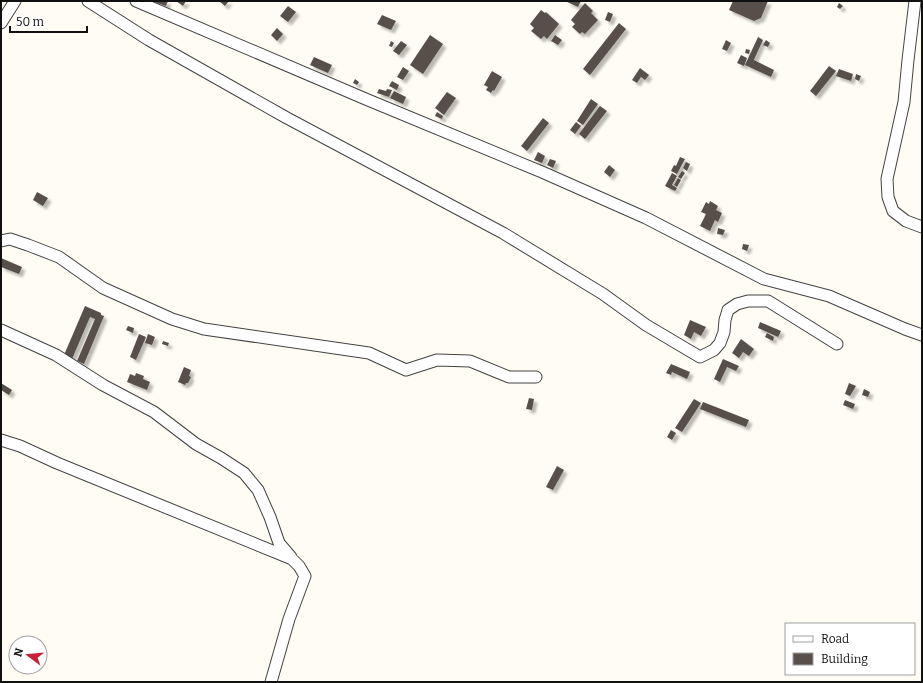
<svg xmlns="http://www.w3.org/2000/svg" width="923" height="683" viewBox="0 0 923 683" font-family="Bitter,serif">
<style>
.building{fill:#59504c;filter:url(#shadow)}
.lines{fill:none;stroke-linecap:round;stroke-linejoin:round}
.street-casing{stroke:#434343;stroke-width:13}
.street{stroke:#fff;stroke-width:11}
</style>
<defs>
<filter id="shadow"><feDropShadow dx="3.5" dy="3.5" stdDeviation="1" flood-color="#0004"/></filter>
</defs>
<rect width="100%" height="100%" fill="#fffcf3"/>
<path class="building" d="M154 1H168L166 6 154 2Z
M176 1H186L183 6Z
M219 1H229L225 6Z
M565 1H581L578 7Z
M733 1H768L761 18 754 21 729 10Z
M585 3 593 11 591 13 598 20 585 34 582 32 580 34 572 27 575 24 571 20Z
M839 3 843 6 840 9 837 7Z
M288 6 296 12 288 22 280 16Z
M541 10 545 13 546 12 559 24 547 39 544 36 541 39 531 31 534 28 530 24Z
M608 12 613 14 610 22 605 20Z
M382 15 396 21 391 30 377 24Z
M619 23 626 29 590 75 583 69Z
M277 28 283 34 277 41 271 35Z
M430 35 443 44 423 74 410 65Z
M555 35 562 40 558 45 551 41Z
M758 37 763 40 752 64 754 60 774 70 771 77 745 65Z
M726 40 731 43 727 51 722 49Z
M766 40 770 43 768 47 763 45Z
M391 41 394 43 392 47 389 46Z
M401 41 407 45 399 55 393 51Z
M746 49 750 50 749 54 745 53Z
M741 55 747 58 744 66 737 63Z
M314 57 332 65 328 73 310 65Z
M829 66 836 71 816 96 810 91Z
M403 67 409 71 403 80 397 77Z
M640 68 649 75 645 80 641 77 637 83 632 80Z
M839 69 853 74 851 81 836 76Z
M492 71 502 77 494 91 493 90 491 93 486 90 488 87 484 85Z
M856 74 861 76 859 81 855 79Z
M355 79 359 82 357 85 353 83Z
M392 81 399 85 397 90 389 86Z
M379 89 386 91 387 89 392 90 389 97 377 93Z
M394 91 406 97 403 104 390 98Z
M447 92 456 98 444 115 435 108Z
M591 99 598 104 583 125 577 121Z
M600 106 607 111 585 139 579 134Z
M437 112 443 116 442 119 435 116Z
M543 118 549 123 527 151 521 146Z
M576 122 581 126 575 134 570 130Z
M538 152 545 156 542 163 534 160Z
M680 157 685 159 677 174 671 171 674 165 676 166Z
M550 159 556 161 553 168 547 165Z
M686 162 690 164 687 171 683 168Z
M609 165 615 170 610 177 604 172Z
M682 171 685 173 681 179 678 177Z
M672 173 677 176 672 185 677 188 675 191 665 186Z
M678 178 681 180 677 187 674 185Z
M37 192 48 198 43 206 33 200Z
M710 201 718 206 716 210 722 213 718 222 715 220 710 231 700 226 706 214 701 212 706 202 709 204Z
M718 228 725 230 723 235 717 234Z
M743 244 749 245 747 251 742 249Z
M1 258 22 267 19 274 1 267Z
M85 306 101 313V315L104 316 84 364 77 361 95 319 90 317 72 359 64 355Z
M690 320 706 327 701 336 694 332 691 339 684 335Z
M760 322 781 331 778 337 758 328Z
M128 326 134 328 133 333 126 330Z
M767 333 774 337 773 341 765 337Z
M139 334 146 337 136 360 130 357Z
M148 334 155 337 152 345 145 343Z
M741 339 754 349 749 356 743 352 739 358 732 353Z
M163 341 169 343 168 346 162 344Z
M723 359 739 366 736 371 727 367 720 382 714 379Z
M671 364 690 372 687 379 672 372 671 375 666 373Z
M184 367 191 370 189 376 191 377 188 383H186L185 385 178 382Z
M136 373 144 376 143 379 150 382 147 390 127 382 130 374 135 376Z
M1 383 12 390 9 395 1 390Z
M849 383 856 386 850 396 845 394Z
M864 389 870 392 868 397 862 395Z
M529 398 534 399 532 410 526 409Z
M694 399 701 403 682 432 675 428Z
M845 400 855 404 853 409 843 405Z
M703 402 749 420 746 427 700 409Z
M671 430 676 433 672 440 667 437Z
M557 466 564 470 553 490 546 487Z"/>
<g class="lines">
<g class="street-casing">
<path id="street" d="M88 1 149 40 287 118 503 233 603 294 646 325 700 357 714 350 720 343 724 332 725 320 728 310 737 304 748 301H768L837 344
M136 1 368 100 542 172 646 218 764 279 829 296 905 329 922 335
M915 1 908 60 904 102 887 179 888 197 893 211 906 221 922 227
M1 23 15 1
M1 241 10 239 28 245 59 257 103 288 172 319 204 329 369 353 406 370 437 360 470 361 509 377H536
M1 330 56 355 103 385 154 412 196 444 221 458 244 473 258 490 270 517 279 543 291 557
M1 440 20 446 57 463 292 559 299 566 305 576 289 619 271 682"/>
</g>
<use href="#street" class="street"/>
</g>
<rect width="923" height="683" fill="none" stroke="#101010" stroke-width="4"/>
<rect x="785" y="623" width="130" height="52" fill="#ffffff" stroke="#9f9f9f"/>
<rect x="793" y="636" width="20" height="6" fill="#ffffff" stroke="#9f9f9f"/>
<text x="821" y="643" font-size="12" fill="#101010">Road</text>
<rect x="793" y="653" width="20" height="12" fill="#59504c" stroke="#9f9f9f"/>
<text x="821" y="663" font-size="12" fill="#101010">Building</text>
<g transform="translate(28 655) rotate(286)"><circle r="19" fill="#ffffff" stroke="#9f9f9f"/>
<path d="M0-3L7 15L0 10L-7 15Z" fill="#c72133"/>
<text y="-6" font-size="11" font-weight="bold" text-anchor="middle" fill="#101010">N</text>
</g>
<path d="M10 26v6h77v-6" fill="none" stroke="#101010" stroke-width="2"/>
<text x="16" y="26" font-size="12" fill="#101010" stroke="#ffffff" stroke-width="3" paint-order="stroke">50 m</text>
</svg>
